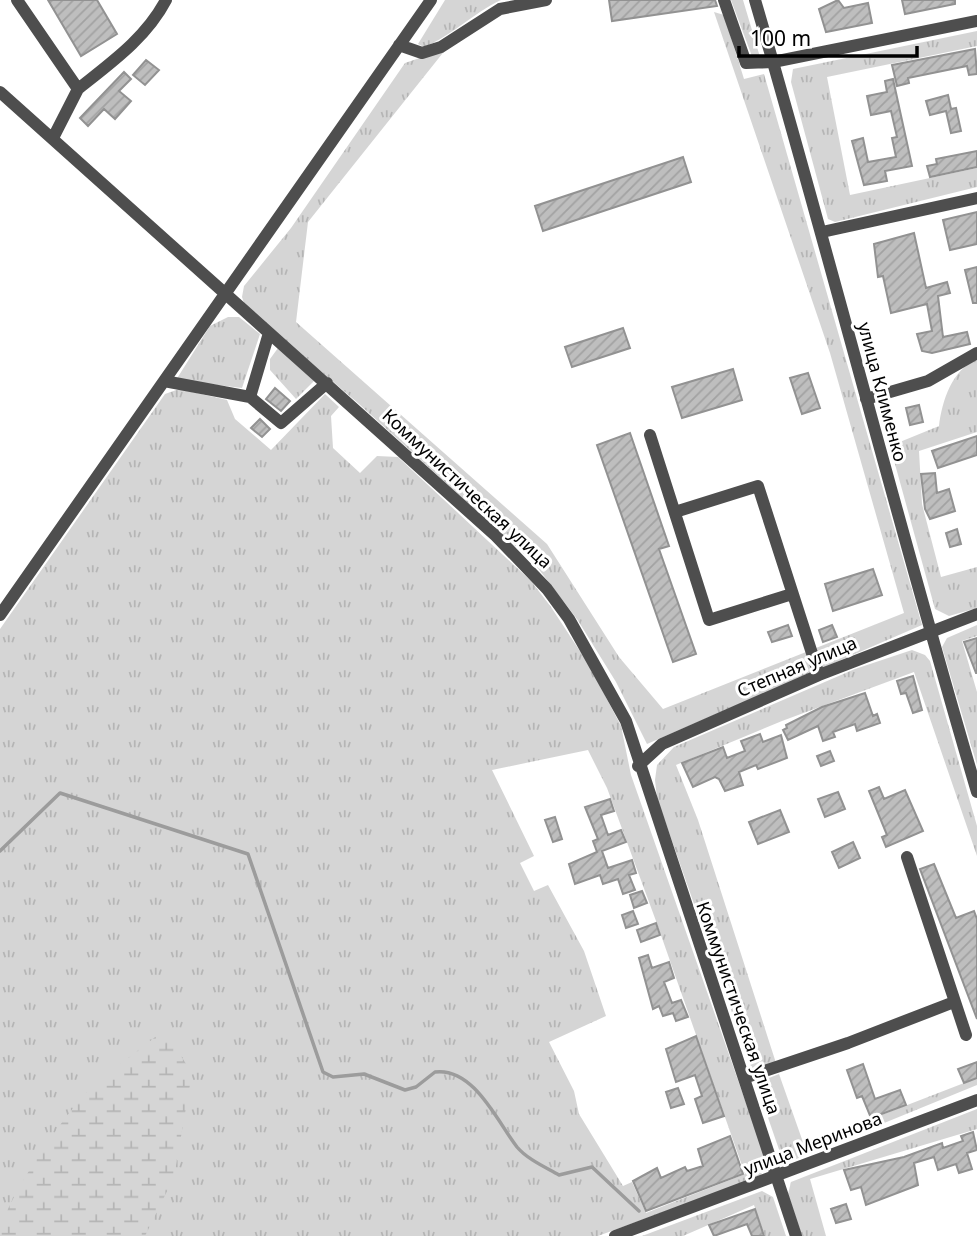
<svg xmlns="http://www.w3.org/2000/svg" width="977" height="1236" viewBox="0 0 977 1236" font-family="'Noto Sans',sans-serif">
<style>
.grass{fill:url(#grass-tufts);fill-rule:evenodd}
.wetland{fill:url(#wetland-marsh)}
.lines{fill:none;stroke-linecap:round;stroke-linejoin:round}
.stream{stroke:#9c9c9c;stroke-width:3.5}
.building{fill:url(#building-hatch);stroke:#929292;stroke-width:2}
.minor{stroke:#4e4e4e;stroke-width:12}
.labels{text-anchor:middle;stroke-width:6;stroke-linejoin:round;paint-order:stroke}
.street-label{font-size:18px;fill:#000;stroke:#fff}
</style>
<defs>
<pattern id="grass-tufts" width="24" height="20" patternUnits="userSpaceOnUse" patternTransform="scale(1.75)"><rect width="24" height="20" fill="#d5d5d5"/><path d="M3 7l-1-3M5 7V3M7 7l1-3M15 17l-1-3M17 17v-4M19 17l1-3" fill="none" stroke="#b5b5b5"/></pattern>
<pattern id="wetland-marsh" width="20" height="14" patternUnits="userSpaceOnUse" patternTransform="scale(1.75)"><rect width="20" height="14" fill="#d5d5d5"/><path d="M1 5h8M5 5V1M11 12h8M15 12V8" fill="none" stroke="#b5b5b5"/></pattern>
<pattern id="building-hatch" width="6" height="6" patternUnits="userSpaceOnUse" patternTransform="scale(1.75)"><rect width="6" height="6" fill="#bebebe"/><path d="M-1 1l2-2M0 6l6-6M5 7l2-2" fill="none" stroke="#a2a2a2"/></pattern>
</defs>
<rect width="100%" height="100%" fill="#fff"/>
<path class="grass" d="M445 0H501C473 13 452 36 424 47L418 44Z
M731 0H743L760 57 753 59Z
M714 12 724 15 744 79 764 74 922 625 647 744 616 682 577 619 534 563 359 404 245 306 242 297 244 286 291 228 405 63 446 49 308 222 296 322 547 544 619 657 663 709 904 613 830 353Z
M977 31V46L827 77 850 195 977 168V187L835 222 828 219 791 82 793 69Z
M228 317H239L260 334 242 388 176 380 210 326Z
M278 348 314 381 296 399 270 370V359Z
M977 360V432L919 451 922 504 941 577 977 567V608L949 616 935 609 890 446 939 426C942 401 952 369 977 360Z
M179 389 227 400 235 419 271 450 325 394 339 407 331 416 333 448 360 473 377 456 398 457 531 581 551 607 589 665 621 726 631 775 766 1160 761 1176 598 1236H0V629L165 394ZM588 750 607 788 656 921 745 1174 646 1213 632 1182 623 1186 579 1114 574 1091 549 1042 606 1016 584 951 548 885 534 891 520 863 534 856 492 770Z
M977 625V636L962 641 977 692V765L942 647 947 638Z
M912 650 925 655 930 661 977 826V856L914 672 782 721 676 765 698 820 776 1063 752 1070 657 798 655 780 657 765 674 747 855 669Z
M779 1074 804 1145 977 1078V1085L784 1164 756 1083Z
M977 1109V1129L810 1179 826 1236H802L788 1194 791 1182Z
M762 1191 773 1197 786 1236H765L754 1205 683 1236H642Z"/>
<path class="wetland" d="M164 1030 192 1073 174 1177 145 1236H0C0 1206 68 1109 92 1087 115 1067 141 1049 164 1030Z"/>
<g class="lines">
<path class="stream" d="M0 851 60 793 248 854 323 1072 333 1077 364 1074 405 1090 416 1087 435 1072C474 1067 498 1123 517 1147 527 1159 545 1167 559 1175L592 1167 639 1211"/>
</g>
<path class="building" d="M48 0H97L117 34 81 56Z
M609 0H715L717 6 612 21Z
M838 0 844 8 868 3 872 23 826 32 819 9Z
M902 0H955V4L905 14Z
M975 49 977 74 969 75 967 66 908 78 909 83 897 86 892 65Z
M146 60 159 70 145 85 133 75Z
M124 72 131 79 119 91 131 101 115 119 104 109 88 126 80 118Z
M893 79 912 166 885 171 887 181 864 185 852 141 863 138 868 162 896 157 892 138 897 137 891 111 871 115 867 96 887 92 885 81Z
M948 95 951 109 956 108 961 131 951 133 946 111 930 115 926 101Z
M977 151V167L930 177 927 166 937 164 936 159Z
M683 157 691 182 543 231 535 206Z
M977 212V244L950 250 943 220Z
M914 233 926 288 947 282 950 293 938 296 943 337 967 332 970 344 932 353 922 351 917 334 932 331 927 304 891 313 883 276 878 277 874 244Z
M977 267V303H973L965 270Z
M623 328 630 348 572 367 565 347Z
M733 369 742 400 682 418 672 387Z
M808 373 820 408 802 414 790 378Z
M275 388 290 401 281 411 266 399Z
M919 405 923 422 910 425 906 408Z
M260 419 270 429 262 437 251 428Z
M630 433 669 546 659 549 696 654 673 662 597 445Z
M977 436V455L938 468 932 451Z
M935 473 937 493 949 489 955 511 930 519 925 509 921 474Z
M957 529 961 544 950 547 946 533Z
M873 569 882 595 833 611 825 584Z
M788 625 792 636 772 642 768 632Z
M832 625 837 637 823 642 819 630Z
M977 638V673H976L964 642Z
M913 676 922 710 913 713 906 693 901 694 897 681Z
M865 693 873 716 877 714 880 723 857 731 855 724 833 732 835 737 823 741 818 726 788 740 783 730 787 728 786 725 822 707Z
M760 734 763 742 781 735 787 758 758 769 756 765 739 772 743 785 725 791 719 779 715 777 693 787 682 763 723 747 727 758 745 751 741 741Z
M830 751 834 761 821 766 817 756Z
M879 787 884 799 905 790 923 831 886 847 882 837 887 835 869 791Z
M838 792 845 809 825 817 818 799Z
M610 799 614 811 601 815 608 835 621 830 626 842 602 851 608 868 632 860 636 873 629 875 635 890 623 894 618 879 603 884 600 875 575 884 569 864 597 852 593 841 598 839 585 807Z
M780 810 789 832 758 844 749 822Z
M555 817 562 839 553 842 545 820Z
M853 842 860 858 839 868 832 852Z
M934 864 956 918 974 911 977 919V1019L920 869Z
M642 891 647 903 634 908 630 895Z
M633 911 638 924 626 928 622 915Z
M656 923 660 935 641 942 637 930Z
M648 955 652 968 669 962 674 978 664 982 672 1003 681 1000 688 1017 676 1021 673 1013 663 1016 659 1006 653 1009 639 958Z
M696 1036 724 1116 703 1123 695 1099 702 1096 695 1075 676 1082 666 1049Z
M977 1062V1078L964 1083 958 1069Z
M863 1064 875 1099 900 1090 906 1105 871 1118 862 1096 857 1098 847 1070Z
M678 1088 684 1104 671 1108 666 1092Z
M973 1132 977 1150 967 1153 972 1169 959 1173 956 1164 938 1170 934 1157 914 1163 918 1185 866 1205 861 1187 851 1190 844 1170 904 1157 942 1143 943 1148 963 1141 961 1136Z
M730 1136 743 1174 646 1211 633 1181 657 1168 661 1178 685 1167 687 1171 703 1166 698 1149Z
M846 1204 851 1219 836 1223 831 1209Z
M755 1209 764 1236H752L747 1224 714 1236 709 1225Z"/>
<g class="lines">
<path class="minor" d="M17 0 78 89 53 138
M724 0 746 63 773 62 977 21
M755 0C832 263 899 529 977 792
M399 45 422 53 441 47 500 9 546 0
M78 89C112 62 146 38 166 0
M0 92 496 536 547 589 569 619 626 721 796 1236
M822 232 977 198
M164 381 250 397 281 423 327 383
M250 397 269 333
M866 399 928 381 977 353
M650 435 709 620 792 594
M675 512 758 486 819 675
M0 615 431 0
M638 766 662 744 819 675 977 614
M907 857 966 1035
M744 1078 848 1043 954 1002
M615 1236 977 1100"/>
</g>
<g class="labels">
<g class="street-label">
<text transform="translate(882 392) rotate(75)" y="6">улица Клименко</text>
<text transform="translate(467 489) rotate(43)" y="6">Коммунистическая улица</text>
<text transform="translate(797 667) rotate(-23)" y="6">Степная улица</text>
<text transform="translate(738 1008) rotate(71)" y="6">Коммунистическая улица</text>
<text transform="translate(813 1144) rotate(-21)" y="6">улица Меринова</text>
</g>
</g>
<path d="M739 46v10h178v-10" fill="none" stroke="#000000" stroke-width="3.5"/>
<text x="750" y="46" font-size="21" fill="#000000" stroke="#ffffff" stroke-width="5" paint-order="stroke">100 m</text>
</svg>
